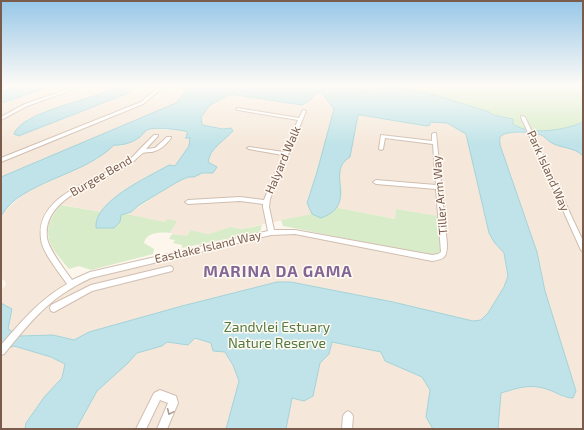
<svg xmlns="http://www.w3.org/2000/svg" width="584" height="430" viewBox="0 0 584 430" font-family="'Exo 2',sans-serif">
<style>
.residential{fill:#f5e8da}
.green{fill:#d8ecc9}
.water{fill:#bfe3e8;stroke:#a5d3da}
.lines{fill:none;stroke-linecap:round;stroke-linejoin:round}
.street-casing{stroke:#d1beb0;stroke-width:2}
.street{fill:#fff;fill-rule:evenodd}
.oneway{stroke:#af9d94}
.labels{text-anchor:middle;stroke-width:3;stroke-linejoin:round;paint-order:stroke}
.street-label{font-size:12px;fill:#7a5c4d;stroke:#fffaf3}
.near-park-label{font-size:14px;fill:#537a41;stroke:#fffaf3}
.district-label{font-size:16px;font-weight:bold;letter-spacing:1px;fill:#846695;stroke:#fffaf3}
</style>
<rect width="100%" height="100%" fill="#fdf6ec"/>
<path class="residential" d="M55 85H119L41 114 31 120 21 135 126 94 139 85H184L189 87 176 103 1 177V103Z
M316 93 324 94 334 109 317 172 307 203 312 214 241 229 231 227 208 234 191 230 187 237 170 233 177 221 165 222 126 215 179 181 188 177H194L202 173 208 174 212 164 208 162 210 156 217 146 232 131 231 128 223 129 202 125 201 117 210 105 216 100 234 94 302 105Z
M358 115H360L427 126 430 122 447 123 466 134 489 233 494 242 504 253 508 276 504 287 488 313 481 320 473 321 393 302 291 282H277L182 306 89 332 74 340 53 335 20 336 8 329 10 319 8 306 1 303V290L6 285 5 281 1 279V226L2 224 1 216 3 212 28 191 96 160 114 145 122 146 139 137 147 130 157 127 165 130H180L189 134V146L175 167 169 165 154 174 105 207 102 212 57 204 50 212 43 237 71 284 90 275 283 231 442 256V217L396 209 395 219 338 208 342 193 339 173 345 159 350 157Z
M508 133H523L541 135 548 141 579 151 583 156V429H498L501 393 529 385 551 390 565 398 576 391 545 291 537 252 500 145V139L501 136Z
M194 338 211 343 213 351 225 352 233 365 239 381 226 429H76L97 391 127 364 137 353 162 346 167 342 188 345Z
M331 342 381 352 385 361 422 377 430 390 426 416 433 429H286L292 398 313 396 320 362 329 353Z
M14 346 51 357 65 364 62 378 45 396 26 423 25 429H2L1 348H9Z"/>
<path class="green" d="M184 85H583V156C574 146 559 149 549 141 546 139 545 137 541 135 534 132 507 130 501 136 499 138 500 142 500 145L537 252 545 291 576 391 573 398C565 398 559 394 552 391 532 383 521 387 501 393L498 429H433L426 417 430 390 422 377 385 361 381 352 332 342 329 354 320 363 313 396 304 401 292 398 286 429H226L239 381 233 365 225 352 213 351 211 343 195 338 188 345 167 342 162 346 137 353 127 364 97 391 76 429H25L26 423 45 396 62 378 65 364 51 357 14 346 9 348 1 303 12 309 8 329 20 336 53 335 74 340 89 332 182 306 277 282H291L393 302 473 321 481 320 488 313 504 287 508 276 504 253 494 242 489 233 466 134 447 123 430 122V125L427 126 358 115 350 157C335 166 341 179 342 192 342 197 339 203 338 208L395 219 396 209 438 216 441 250 438 254 430 255 283 226 281 220 312 214 307 203 317 172 334 109 322 93H316L310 100 302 105 231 94 210 105 201 117 202 125 223 129 231 128 233 131C225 140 210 148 208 162L217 167 213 173H202L194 177H188L179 181 126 214 165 222 167 219 177 221 170 233C161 232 146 232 144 243L154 249 153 254 91 270 79 266 69 269C48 244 39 234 60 205L102 212C117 189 146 179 169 165L175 166 189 146V134C182 130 156 126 147 130 145 132 143 135 140 137 133 142 123 146 114 145 84 176 21 181 1 216V177L176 103 189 87Z
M262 225 260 232 182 248V245L173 243 175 240 169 239 172 234 187 236 191 230 208 234 231 227 241 229Z"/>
<path class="water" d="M22 85H55L1 103V92Z
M119 85H139L126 94 21 135 19 136 14 134C23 110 97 100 119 85Z
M184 85H353L368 93 376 88 389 86 399 87 438 96 489 112 493 115 513 119V124C529 136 567 130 583 122V156C574 146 559 149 549 141 546 139 545 137 541 135 534 132 507 130 501 136 499 138 500 142 500 145L537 252 545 291 576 391 573 398C565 398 559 394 552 391 532 383 521 387 501 393L498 429H433L426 417 430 390 422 377 385 361 381 352 332 342 329 354 320 363 313 396 304 401 292 398 286 429H226L239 381 233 365 225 352 213 351 211 343 195 338 188 345 167 342 162 346 137 353 127 364 97 391 76 429H25L26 423 45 396 62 378 65 364 51 357 14 346 9 348H1V303L12 309 8 329 20 336 53 335 74 340 89 332 182 306 277 282H291L393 302 473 321 481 320 488 313 504 287 508 276 504 253 494 242 489 233 466 134 447 123 430 122V125L427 126 361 115H358L350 157C324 172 360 204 321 218L312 214 307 203 317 172 334 109 322 93H316L310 100 302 105 231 94 210 105 201 117 202 125 223 129 231 128 233 131C225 140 210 148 208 162L217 167 213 173H202L194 177H188L179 181 139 205 131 212 121 215 120 222 114 228H96C93 201 149 177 169 165L175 166 189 146 190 137 189 138H185L187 136 186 135 188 134 186 131C178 130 154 126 147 130 144 132 142 135 140 137 133 142 123 146 114 145 84 176 21 181 1 216V177L176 103 189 87Z"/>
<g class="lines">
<g class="street-casing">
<path id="street" d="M80 85H86L27 106 1 120V117L25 104Z
M158 88 161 89 143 104 1 162V158L141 102Z
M237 108 299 118 303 110 306 111 270 199 269 207 274 230H295L432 255 438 254 441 252 436 189 376 184 373 182 376 180 436 185 433 144 385 138 383 149 381 150 379 149 381 135 432 141V134L434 133H436L447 244C447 257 445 259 432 261L295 234 271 235 91 278C82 282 73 287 64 293 40 309 22 332 4 354L1 355V345C21 322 40 299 67 284 59 272 42 252 41 239 35 194 98 180 126 162 131 159 135 154 139 150 144 145 149 140 154 135H158V136L146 149 155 148 167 137H171V138C166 145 160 150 152 152 149 152 145 152 143 153 138 156 134 162 129 165 101 182 42 197 47 238 49 250 65 270 72 280L90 272 268 231 263 207V204L240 201 188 204 185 202 188 200 240 197 264 200 283 155 249 149 247 148 249 147 284 152 298 120 238 110 236 109Z
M521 116 525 117 583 241V251L581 250 580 248 521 117Z
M170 266 172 267 173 269 172 271 92 291 54 312 51 311 50 308 51 305 91 285Z
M160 390 176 396 178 403 167 429H157L168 403 160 400 146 429H136L154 393Z
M348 411 351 413 353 416 352 429H342L343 416 345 413Z"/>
</g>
<use href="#street" class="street"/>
</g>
<defs><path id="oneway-chevron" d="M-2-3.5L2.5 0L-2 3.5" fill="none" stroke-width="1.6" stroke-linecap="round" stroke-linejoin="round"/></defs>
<use class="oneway" href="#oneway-chevron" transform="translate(170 412) rotate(114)"/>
<linearGradient id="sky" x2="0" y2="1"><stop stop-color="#97c7e8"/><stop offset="0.59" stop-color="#fefbf6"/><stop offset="1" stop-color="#fefbf6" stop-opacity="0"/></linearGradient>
<rect width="584" height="145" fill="url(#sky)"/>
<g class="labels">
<g class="street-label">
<text transform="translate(283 160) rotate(-67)" y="4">Halyard Walk</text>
<text transform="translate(548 171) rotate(66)" y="4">Park Island Way</text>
<text transform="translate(101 176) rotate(-30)" y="4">Burgee Bend</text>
<text transform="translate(440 195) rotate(-95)" y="4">Tiller Arm Way</text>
<text transform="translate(208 247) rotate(-13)" y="4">Eastlake Island Way</text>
</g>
<g class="near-park-label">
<text x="277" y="332">Zandvlei Estuary<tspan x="277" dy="16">Nature Reserve</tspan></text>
</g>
<g class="district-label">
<text x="278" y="277">MARINA DA GAMA</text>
</g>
</g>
<rect width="584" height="430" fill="none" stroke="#7a5c4d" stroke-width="4"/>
</svg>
